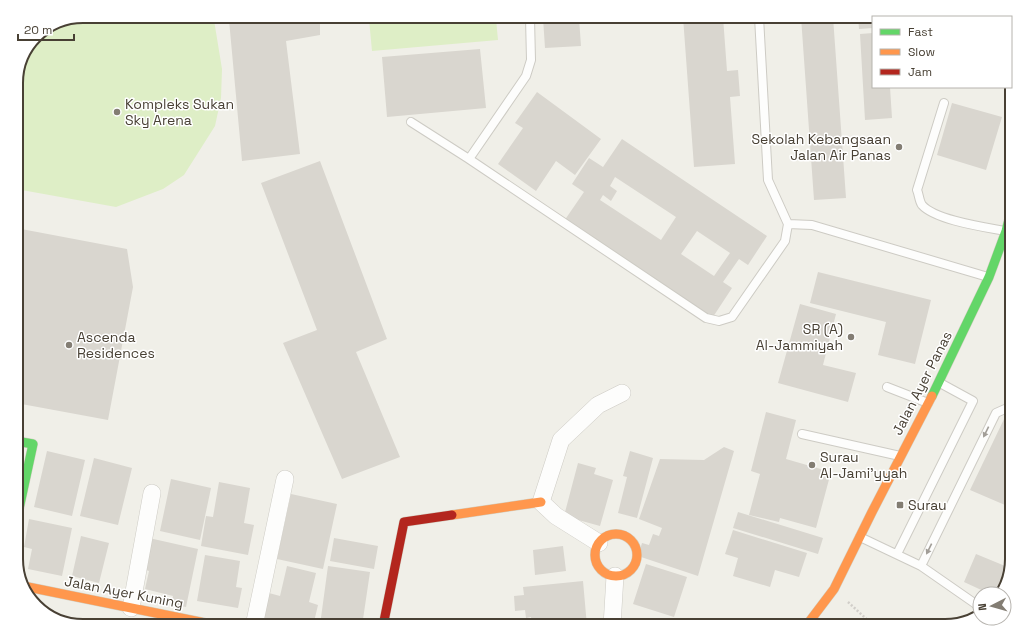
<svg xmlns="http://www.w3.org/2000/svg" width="1028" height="642" viewBox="0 0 1028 642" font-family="'Space Grotesk',sans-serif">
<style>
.green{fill:#deeec6}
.building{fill:#d9d6cf;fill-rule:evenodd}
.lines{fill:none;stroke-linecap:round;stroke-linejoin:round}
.lane-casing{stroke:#cdcbc4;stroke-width:10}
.street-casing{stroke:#cdcbc4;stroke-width:18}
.fast-casing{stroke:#d2cec0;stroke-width:10}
.slow-casing{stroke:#d2cec0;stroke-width:10}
.jam-casing{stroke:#d2cec0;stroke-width:10}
.path{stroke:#d1cec9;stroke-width:2.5;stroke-dasharray:2 2;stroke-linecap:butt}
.lane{stroke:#fdfdfc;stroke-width:8}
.street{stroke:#fdfdfc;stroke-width:17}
.fast{stroke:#63d668;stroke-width:9}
.slow{stroke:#ff974d;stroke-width:9}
.jam{stroke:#b3261e;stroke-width:9}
.oneway{fill:#a29e98}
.poi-dot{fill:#837d73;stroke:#fff;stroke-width:1.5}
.labels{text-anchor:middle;stroke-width:3;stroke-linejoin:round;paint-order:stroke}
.poi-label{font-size:14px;fill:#484034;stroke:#fff;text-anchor:start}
.street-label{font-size:14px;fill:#484034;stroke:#fff}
.rim{fill:none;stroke:#484034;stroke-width:2}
</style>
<rect width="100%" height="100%" fill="#f0efe8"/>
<path class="green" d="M369 19H496L498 40 372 51Z
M214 20 222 69 221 98 215 126 184 175 163 189 116 207 16 189V78L36 35 57 21Z"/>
<path class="building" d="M858 16H873V28L859 29Z
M683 17H723L727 71 738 70 740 96 730 97 735 164 694 167Z
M801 17H833L846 198 814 200Z
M543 18H579L581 46 545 48Z
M229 20H320V35L286 41 300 154 242 161Z
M873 33V87H890L892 118 865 120 860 34Z
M480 49 486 108 387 117 382 57Z
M537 92 601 139 575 175 556 161 536 191 498 164 523 128 515 123Z
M952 103 1002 117 986 170 937 155Z
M622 139 767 236 748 265 739 259 723 282 732 288 709 323 562 224 584 192 572 184 589 158 603 167ZM615 177 676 217 661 240 600 200 603 195 611 201 617 191 610 186ZM697 231 730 253 714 276 681 254Z
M320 161 387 339 356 352 400 457 342 479 283 343 317 330 261 183Z
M16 228 127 249 133 287 108 420 16 403Z
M818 272 931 300 915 364 878 355 886 322 810 303Z
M800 304 836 314 823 365 856 373 848 402 778 383Z
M766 412 796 420 786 459 831 472 816 528 780 518 779 522 749 515 760 474 751 471Z
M1005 417 1012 419V491L1005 505 970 490Z
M724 447 734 451 698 576 638 556 642 543 649 545 653 534 659 536 662 528 639 519 660 459 704 460Z
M47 451 85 460 72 516 34 507Z
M630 451 653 458 637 518 618 513 627 477 623 476Z
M94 458 132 468 118 525 80 516Z
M578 463 596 468 594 474 613 480 600 526 564 516Z
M171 479 211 488 200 540 160 531Z
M219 482 250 488 244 523 254 525 248 555 201 546 206 516 213 517Z
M291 494 337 504 323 569 277 559Z
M738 512 823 538 818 554 733 528Z
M29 519 72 528 62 576 28 569 32 549 24 547Z
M733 530 807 553 799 577 775 570 770 587 733 576 738 558 725 554Z
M81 536 109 543 99 583 72 576Z
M149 538 198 549 186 607 171 604 173 596 145 589 149 571 142 569Z
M334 538 378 546 374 569 330 561Z
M563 546 566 571 535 575 533 550Z
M976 554 1010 568 1002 594H990L964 582Z
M205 555 240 561 236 587 242 588 238 608 197 601Z
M646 564 687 577 674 617 633 604Z
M287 566 316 573 309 602 318 605 313 626H277L278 622 263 618 269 593 280 596Z
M328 566 370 572 362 626H329L320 625Z
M583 581 587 626H532L531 617 526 618 525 610 515 611 514 596 524 595 523 587Z
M658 618 682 626H656Z
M440 619 462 626H437Z
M638 621 653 626H636Z"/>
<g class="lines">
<g class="lane-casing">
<path id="lane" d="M944 103 917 190C919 194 919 201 922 205 935 220 984 227 1005 231
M411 122 469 159 706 318 719 321 732 317 785 241 788 224 768 180 759 17
M469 159 526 76 531 60 530 18
M788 224 812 225 988 277
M887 387 928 403
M802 434 900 456
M860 537 921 566
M897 554 973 401 940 383
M980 607 921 566 996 413 1005 409 1012 408"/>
</g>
<g class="street-casing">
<path id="street" d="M599 543 556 516 541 502 561 440 598 405 622 393
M131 608 152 493
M254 626 285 479
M612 626 615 576"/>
</g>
<g class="fast-casing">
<path id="fast" d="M932 396 989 277 1006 231 1012 208
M16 441 33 444 16 523"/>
</g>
<g class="slow-casing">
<path id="slow" d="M452 515 541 502
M595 555a21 21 0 1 1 42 0a21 21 0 1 1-42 0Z
M23 586 220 626
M806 626 834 589 872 512 932 396"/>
</g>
<g class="jam-casing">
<path id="jam" d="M383 626 404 522 452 515"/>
</g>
<path class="path" d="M848 602 874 626"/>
<use href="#lane" class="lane"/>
<use href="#street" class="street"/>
<use href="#fast" class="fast"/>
<use href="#slow" class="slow"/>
<use href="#jam" class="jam"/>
</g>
<defs><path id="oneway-solid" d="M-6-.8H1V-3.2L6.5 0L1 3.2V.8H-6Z"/></defs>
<g class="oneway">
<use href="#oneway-solid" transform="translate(986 432) rotate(116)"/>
<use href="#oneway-solid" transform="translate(929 549) rotate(116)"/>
</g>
<g class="poi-dot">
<circle cx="117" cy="112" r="4"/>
<circle cx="899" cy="147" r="4"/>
<circle cx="851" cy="337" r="4"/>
<circle cx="69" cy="345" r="4"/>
<circle cx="812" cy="465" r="4"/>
<rect x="896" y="501" width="8" height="8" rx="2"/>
</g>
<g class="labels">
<g class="poi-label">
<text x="125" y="109">Kompleks Sukan<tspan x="125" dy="16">Sky Arena</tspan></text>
<text x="891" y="144" text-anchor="end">Sekolah Kebangsaan<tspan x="891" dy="16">Jalan Air Panas</tspan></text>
<text x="843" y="334" text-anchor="end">SR (A)<tspan x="843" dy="16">Al-Jammiyah</tspan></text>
<text x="77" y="342">Ascenda<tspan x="77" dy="16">Residences</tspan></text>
<text x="820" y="462">Surau<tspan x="820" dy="16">Al-Jami'yyah</tspan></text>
<text x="908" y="510">Surau</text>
</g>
<g class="street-label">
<text transform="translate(922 383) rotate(-63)" y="5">Jalan Ayer Panas</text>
<text transform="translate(124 592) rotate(11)" y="5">Jalan Ayer Kuning</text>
</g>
</g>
<path d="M0 0H1028V642H0ZM83 23H945A60 60 0 0 1 1005 83V559A60 60 0 0 1 945 619H83A60 60 0 0 1 23 559V83A60 60 0 0 1 83 23Z" fill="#fff" fill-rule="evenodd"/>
<path class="rim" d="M83 23H945A60 60 0 0 1 1005 83V559A60 60 0 0 1 945 619H83A60 60 0 0 1 23 559V83A60 60 0 0 1 83 23Z"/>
<rect x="872" y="16" width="140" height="72" fill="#ffffff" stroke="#b6b3ae"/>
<rect x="880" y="29" width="20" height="6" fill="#63d668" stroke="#b6b3ae"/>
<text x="908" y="36" font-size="12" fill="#484034">Fast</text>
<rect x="880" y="49" width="20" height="6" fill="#ff974d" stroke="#b6b3ae"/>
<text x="908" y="56" font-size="12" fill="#484034">Slow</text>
<rect x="880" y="69" width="20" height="6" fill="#b3261e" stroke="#b6b3ae"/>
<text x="908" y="76" font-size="12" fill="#484034">Jam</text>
<g transform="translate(992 606) rotate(264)"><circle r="19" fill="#ffffff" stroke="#b6b3ae"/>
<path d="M0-3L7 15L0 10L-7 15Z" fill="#837d73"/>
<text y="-6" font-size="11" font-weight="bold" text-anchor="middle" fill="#484034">N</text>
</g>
<path d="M18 34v6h56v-6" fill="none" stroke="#484034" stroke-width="2"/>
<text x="24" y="34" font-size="12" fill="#484034" stroke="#ffffff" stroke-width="3" paint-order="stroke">20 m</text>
</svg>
